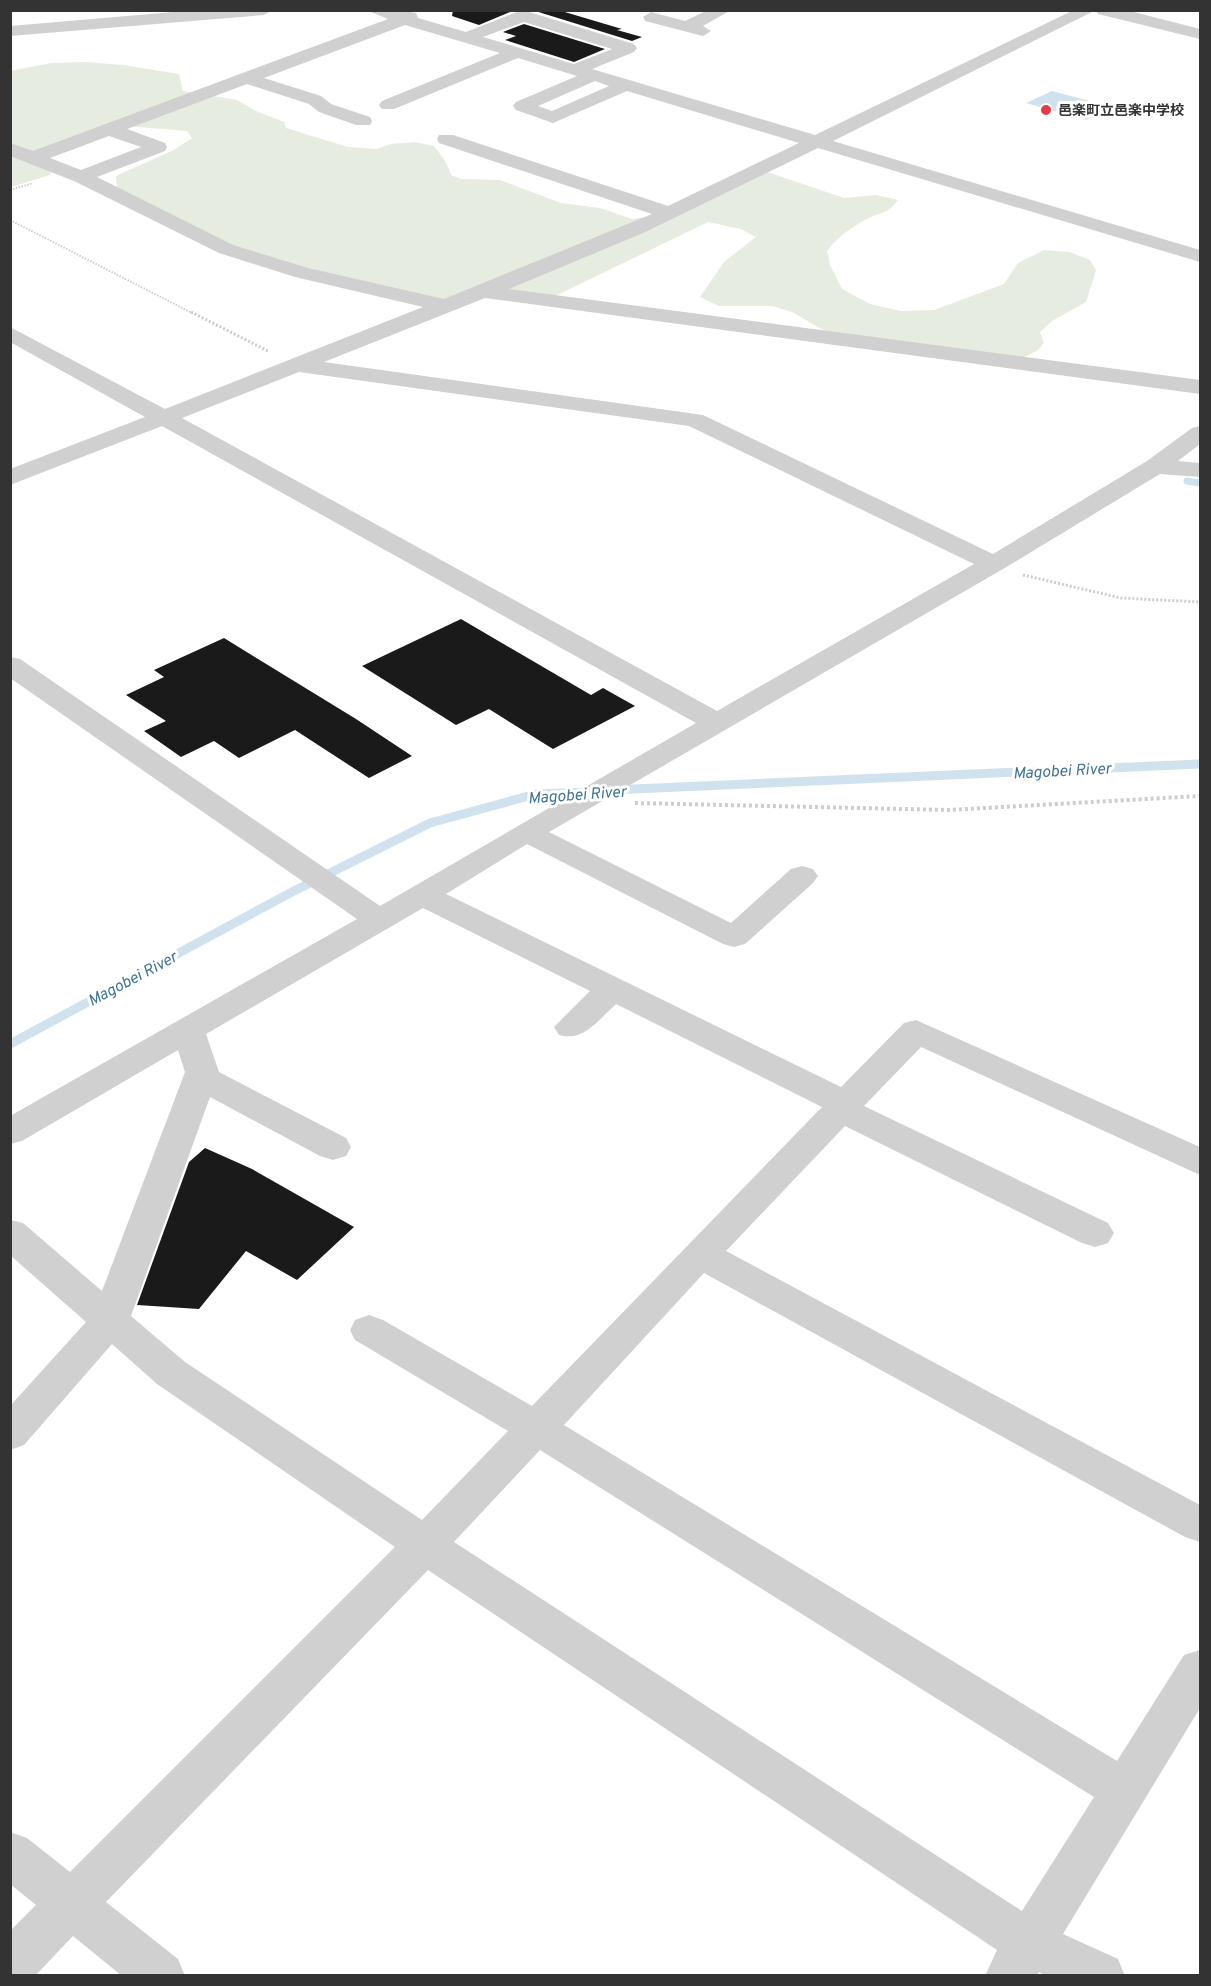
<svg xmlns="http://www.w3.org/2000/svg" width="1211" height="1986" viewBox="0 0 1211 1986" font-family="Overpass,'Noto Sans JP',sans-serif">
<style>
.green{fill:#e6ecdf}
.water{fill:#cfe2ee}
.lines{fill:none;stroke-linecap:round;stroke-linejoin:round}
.stream-far1{stroke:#cfe2ee;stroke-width:7}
.stream{stroke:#cfe2ee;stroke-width:9}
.building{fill:#1a1a1a}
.path-far2{stroke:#cdcdcd;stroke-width:2;stroke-dasharray:1.5 1.5;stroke-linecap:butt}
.path-far1{stroke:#cdcdcd;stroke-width:3;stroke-dasharray:2 2;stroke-linecap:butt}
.path{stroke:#cdcdcd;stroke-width:4;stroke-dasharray:3 3;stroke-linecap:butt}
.minor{fill:#d0d0d0;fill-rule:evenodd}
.poi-dot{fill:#e63946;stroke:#fff;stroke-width:2}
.labels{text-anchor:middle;stroke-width:6;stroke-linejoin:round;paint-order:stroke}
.far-poi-label{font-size:14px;font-weight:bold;fill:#333;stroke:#fff;text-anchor:start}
.water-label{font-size:16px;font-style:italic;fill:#3f7597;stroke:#fff}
</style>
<rect width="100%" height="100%" fill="#fff"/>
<path class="green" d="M84 62 123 65 179 74 183 91 237 100 256 111 284 122 286 128 348 147 376 149 391 144 415 142 434 146C441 155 448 164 451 175L461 179 500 180 561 203 600 208 632 219 678 213 761 170 844 198 876 195 898 200C887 215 882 211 867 219 853 226 836 238 827 251L830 265 842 289 870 304 901 311 934 310 1004 284 1018 263 1044 250 1069 252 1090 260 1096 270 1086 302 1052 321 1040 332 1044 343 1038 350 1013 363 842 341 792 312 772 306H719L700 297 724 262 756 237 741 229 708 222 551 298 483 288 450 302 309 270 234 246 117 189 116 176 174 150 192 138 187 131 115 125 33 155 11 147V71L51 63Z
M10 153 52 168 50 175 11 187Z"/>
<path class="water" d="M1052 91 1112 107 1086 120 1026 103Z"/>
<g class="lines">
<path class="stream-far1" d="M1187 481 1200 483"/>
<path class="stream" d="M611 790 1200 764
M10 1044 290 893 430 823 536 794 589 792"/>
</g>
<path class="building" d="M453 10H515L479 25 452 16Z
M532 10H558L622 29 617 30 642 37 632 41Z
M524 24 605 49 574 62 505 40 516 36 503 32Z
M461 619 591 695 603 688 635 706 553 749 489 709 456 725 362 666Z
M224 638 356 719 412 756 369 778 295 730 239 758 214 741 181 757 144 731 166 721 126 695 164 677 154 670Z
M205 1148 252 1169 354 1227 297 1280 246 1251 199 1309 137 1305 189 1162Z"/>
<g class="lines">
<path class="path-far2" d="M10 190 33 183
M10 220 194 314"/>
<path class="path-far1" d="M191 312 268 351
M1023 575 1121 598 1200 602"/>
<path class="path" d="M635 803 948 810 1200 796"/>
<path class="minor" d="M197 10H272L264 15 10 36V26Z
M366 10 410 12 416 13 418 18 466 32 517 12H529L634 44 637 48 634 52 592 69 815 135 1074 10H1096L833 141 1200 250V262L818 148 643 233 509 289 1200 380V394L485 298 324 362 703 415 993 554 1147 461 1192 428 1200 426V444L1178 461 1200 463V477L1160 474 1003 569 549 832 731 923 791 869 802 866 813 869 818 876 813 883 745 944 734 947 723 944 527 844 446 894 841 1087 904 1023 916 1020 1200 1147V1175L921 1047 864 1106 1108 1223 1114 1233 1108 1243 1095 1247 1082 1243 845 1126 726 1251 1200 1505V1542L1185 1537 704 1273 564 1425 1117 1761 1184 1655 1200 1650V1708L1063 1934 1118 1959 1125 1976H1046L1039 1972 1037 1976H985L997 1950 428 1570 106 1902 178 1959 185 1976H122L73 1936 35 1976H10V1931L36 1905 10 1884V1832L27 1838 70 1872 395 1547 157 1384 112 1344 24 1445 10 1450V1406L86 1322 10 1255V1220L23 1223 102 1291 185 1072 178 1050 22 1141 10 1144V1116L357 919 10 678V657L20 659 380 906 696 723 162 426 10 485V469L145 417 10 342V327L165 409 423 307 295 277 219 253 74 181 10 156V143L33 151 388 19ZM524 22 612 49 574 64 483 37ZM405 25 500 53 382 101 379 105 382 109H394L518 58 577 76 516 102 513 106 516 110 553 123 627 91 799 143 668 206 453 135H439L437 139 439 143 652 214 444 299 308 268 233 245 97 177 165 151 167 147 165 143 127 129 247 84 309 104 319 112 356 125H370L372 121 370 117 331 104 321 96 264 78ZM595 81 609 86 552 111 538 106ZM109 136 141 147 81 170 50 158ZM299 372 689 426 974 564 717 711 182 418ZM423 908 590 991 554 1027 559 1035C584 1042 598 1020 616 1004L822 1107 532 1406 383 1320 369 1315 355 1320 350 1330 355 1340 508 1431 422 1520 185 1362 131 1316 210 1097 320 1156 333 1160 346 1156 351 1147 346 1138 219 1072 206 1034ZM540 1450 1094 1797 1022 1911 454 1542Z
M708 10H731L703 26 711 31 703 36 645 21 643 17 651 12 685 21Z
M1096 10H1126L1200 29V39L1098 14Z"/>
</g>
<circle class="poi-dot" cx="1046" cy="110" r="6"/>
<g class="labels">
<g class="far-poi-label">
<text x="1058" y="115">邑楽町立邑楽中学校</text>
</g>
<g class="water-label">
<text transform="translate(1062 770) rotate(-3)" y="6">Magobei River</text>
<text transform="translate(577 794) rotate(-4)" y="6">Magobei River</text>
<text transform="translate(132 978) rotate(-28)" y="6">Magobei River</text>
</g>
</g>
<rect width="1211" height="1986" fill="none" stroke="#333333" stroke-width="24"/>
</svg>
